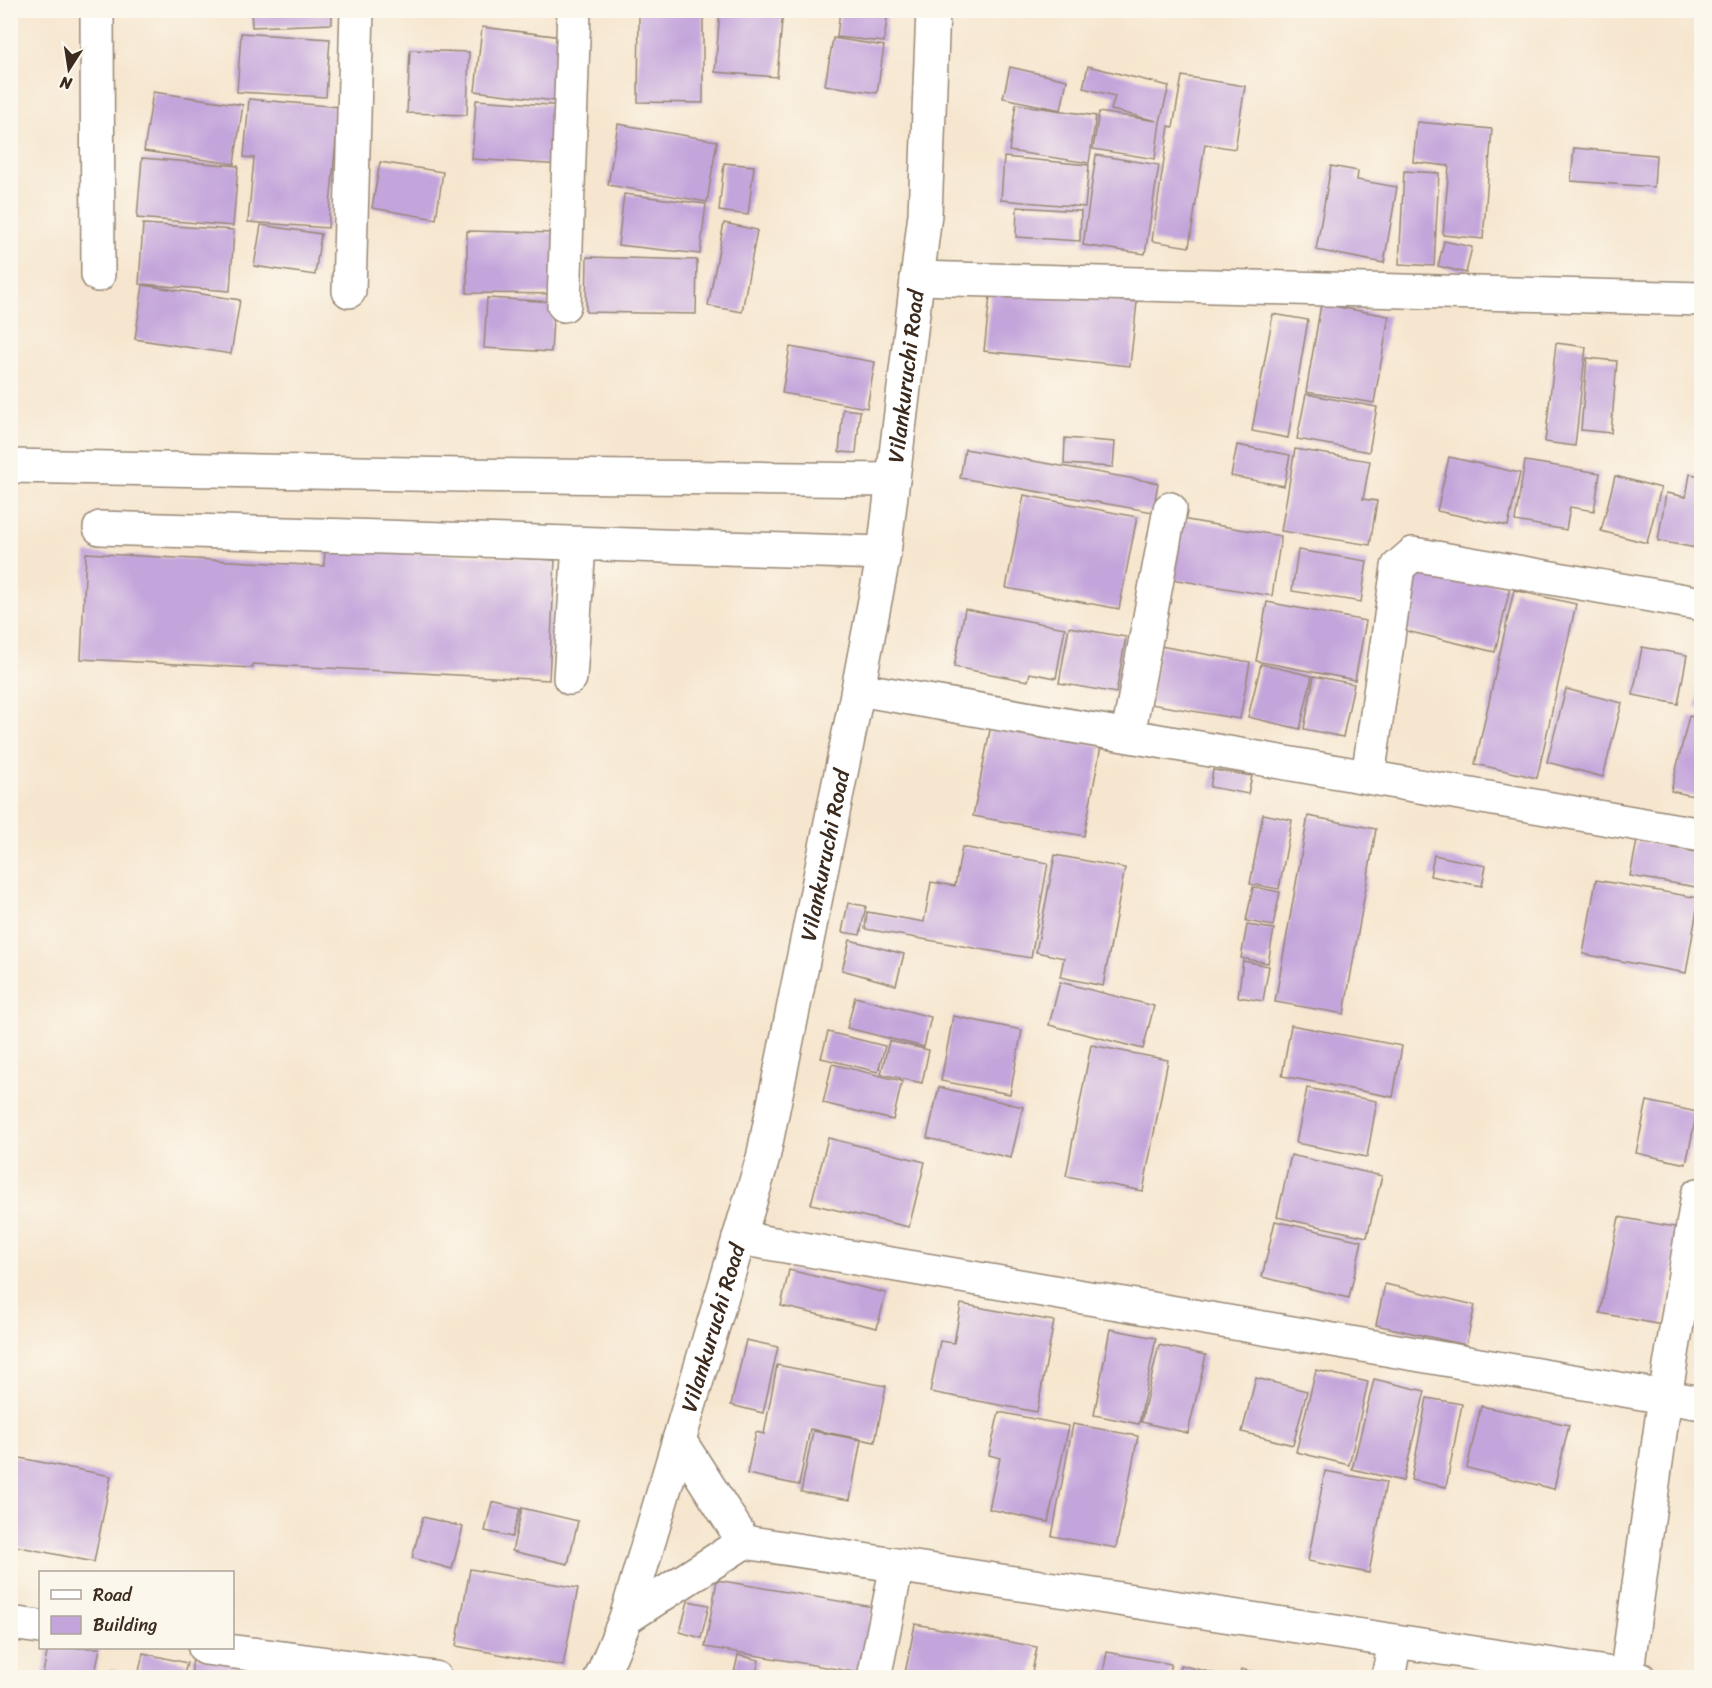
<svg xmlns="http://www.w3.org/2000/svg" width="1712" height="1688" viewBox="0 0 1712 1688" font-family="Sriracha,sans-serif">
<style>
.building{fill:#c4a5db}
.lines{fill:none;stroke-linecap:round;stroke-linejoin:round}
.minor-casing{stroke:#988876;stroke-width:36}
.major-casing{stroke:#988876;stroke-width:36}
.minor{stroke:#fff;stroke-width:33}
.major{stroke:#fff;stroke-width:33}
.labels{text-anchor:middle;stroke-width:6;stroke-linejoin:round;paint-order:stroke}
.street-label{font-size:22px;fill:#3b2a1e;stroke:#fbf7ec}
</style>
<rect width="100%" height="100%" fill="#fbf7ec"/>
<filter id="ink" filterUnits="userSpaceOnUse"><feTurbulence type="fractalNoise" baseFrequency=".0167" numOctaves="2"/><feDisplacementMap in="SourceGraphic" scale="12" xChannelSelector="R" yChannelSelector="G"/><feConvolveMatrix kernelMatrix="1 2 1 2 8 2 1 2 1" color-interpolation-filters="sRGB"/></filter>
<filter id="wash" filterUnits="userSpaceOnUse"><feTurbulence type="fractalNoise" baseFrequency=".008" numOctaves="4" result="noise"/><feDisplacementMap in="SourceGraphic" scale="24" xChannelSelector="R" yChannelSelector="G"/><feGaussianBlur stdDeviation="1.35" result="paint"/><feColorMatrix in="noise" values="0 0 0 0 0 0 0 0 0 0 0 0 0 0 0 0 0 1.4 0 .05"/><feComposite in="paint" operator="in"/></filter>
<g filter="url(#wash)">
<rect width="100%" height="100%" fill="#f6e6cf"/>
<g id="blocks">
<path class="building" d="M251 10H332V24L252 27Z
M639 10H703V103L638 102Z
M720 10H783L777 77 715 72Z
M840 10H888L884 42 837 37Z
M482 27 570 38 562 102 475 91Z
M241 33 330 39 326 97 237 92Z
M833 38 884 46 877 93 825 85Z
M410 50 469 52 467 115 407 113Z
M1088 66 1169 86 1160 122 1155 159 1093 149 1099 112 1157 121 1111 110 1115 96 1083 88Z
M1010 67 1067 80 1061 110 1003 98Z
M1182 76 1245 86 1235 149 1205 144 1189 247 1152 241 1169 126 1173 127Z
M153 92 243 105 234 164 144 151Z
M249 99 339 107 328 228 248 222 254 158 244 157Z
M476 100 565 106 561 165 472 159Z
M1016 104 1096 116 1089 163 1009 151Z
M1417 122 1492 129 1483 239 1443 235 1449 166 1413 162Z
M618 124 717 141 707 202 608 185Z
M1574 148 1656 155 1654 187 1571 181Z
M1096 155 1159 165 1145 254 1083 245Z
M1004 157 1089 165 1085 207 1001 200Z
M142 158 238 166 233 226 137 218Z
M380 162 443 172 436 219 372 208Z
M724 163 754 166 748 215 719 211Z
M1331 166 1358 171 1357 180 1397 187 1384 263 1316 250Z
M1404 171 1439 173 1434 266 1399 264Z
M624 194 706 204 700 254 618 245Z
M1017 207 1081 211 1080 241 1016 237Z
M724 223 757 230 742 312 708 306Z
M143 224 234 230 230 291 139 284Z
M261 225 321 234 315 275 254 266Z
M467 231 558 233V294L467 293Z
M1444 241 1472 247 1466 273 1438 266Z
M587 257 697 260 696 314 586 312Z
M143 285 240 300 231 354 135 339Z
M991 287 1137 302 1130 366 984 351Z
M487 298 554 302 551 352 484 348Z
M1321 304 1389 316 1374 403 1306 392Z
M1273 314 1308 320 1288 438 1252 431Z
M1556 343 1586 347 1575 446 1545 442Z
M790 347 875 362 867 408 782 393Z
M1587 358 1617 361 1611 433 1581 430Z
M1306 394 1377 407 1369 452 1297 439Z
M843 409 860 411 856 453 839 452Z
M1065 438 1115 442 1113 467 1064 464Z
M1237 445 1290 455 1284 486 1231 476Z
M965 449 1158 483 1153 512 960 478Z
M1295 449 1370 461 1363 499 1377 501 1370 545 1281 531Z
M1449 457 1520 473 1508 526 1437 511Z
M1525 461 1600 473 1594 511 1570 507 1566 530 1515 521Z
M1690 474 1702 476V549L1658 541 1666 493 1686 497Z
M1615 476 1661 488 1647 543 1601 531Z
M1024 495 1137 517 1119 609 1006 588Z
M1181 519 1281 536 1272 596 1171 579Z
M325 547 555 560 549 680 253 664V668L81 659 86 553 324 566Z
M1298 550 1367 561 1361 602 1292 591Z
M1413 564 1510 588 1495 652 1398 629Z
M1514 590 1576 604 1537 778 1475 764Z
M1267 602 1366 621 1355 680 1256 661Z
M965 609 1065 628 1056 678 1030 673 1028 681 954 667Z
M1069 627 1126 637 1116 693 1059 683Z
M1160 646 1250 662 1240 719 1150 704Z
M1642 647 1687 655 1678 704 1633 695Z
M1261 664 1312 676 1300 729 1248 717Z
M1314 676 1354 684 1343 737 1304 729Z
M1700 678H1702V708H1696Z
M1566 689 1622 703 1603 777 1547 762Z
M1689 716 1702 719V798L1671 791Z
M991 725 1101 746 1084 836 973 816Z
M1213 770 1252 776 1248 794 1210 787Z
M1263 814 1292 820 1279 889 1250 884Z
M1308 816 1376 829 1344 1014 1275 1002Z
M1637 841 1702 853V888L1630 876Z
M962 847 1048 863 1031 958 865 929 867 912 924 922 931 882 955 886Z
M1055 855 1125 868 1103 986 1060 977 1064 958 1036 952Z
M1434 855 1486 866 1482 886 1430 876Z
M1596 880 1699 898 1686 973 1583 954Z
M1253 887 1280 892 1273 926 1246 921Z
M848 903 866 906 860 935 842 932Z
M1247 925 1274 929 1268 963 1241 958Z
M850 940 904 954 896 985 842 970Z
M1243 961 1269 966 1263 1001 1238 997Z
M1060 982 1154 1006 1143 1049 1049 1025Z
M855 997 931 1017 924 1047 847 1028Z
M953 1016 1022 1030 1010 1094 941 1081Z
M1291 1025 1402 1046 1393 1097 1282 1076Z
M828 1032 885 1046 878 1072 821 1058Z
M889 1041 929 1050 922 1083 881 1074Z
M1091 1045 1168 1060 1143 1191 1066 1176Z
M832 1064 902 1081 893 1120 823 1103Z
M939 1087 1023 1107 1011 1158 927 1138Z
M1307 1088 1377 1101 1367 1157 1296 1143Z
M1647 1101 1697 1112 1686 1164 1636 1153Z
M828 1138 925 1162 909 1227 811 1204Z
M1291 1155 1382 1176 1367 1237 1277 1217Z
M1619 1217 1680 1228 1662 1325 1600 1313Z
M1275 1221 1362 1241 1349 1298 1262 1277Z
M789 1270 886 1293 877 1328 781 1306Z
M1385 1284 1475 1305 1466 1345 1376 1325Z
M961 1304 1054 1321 1037 1412 930 1392 940 1341 954 1343Z
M1110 1329 1156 1338 1139 1424 1094 1415Z
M746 1340 778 1347 763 1413 731 1405Z
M1159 1345 1206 1355 1188 1433 1141 1422Z
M777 1365 886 1386 875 1442 810 1429 799 1485 747 1474 756 1432 764 1434Z
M1316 1370 1368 1382 1349 1465 1296 1452Z
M1256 1378 1307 1391 1293 1445 1242 1432Z
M1374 1379 1425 1391 1403 1481 1352 1469Z
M1427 1398 1462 1404 1446 1487 1411 1480Z
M1481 1406 1569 1425 1554 1489 1467 1468Z
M999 1412 1069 1426 1048 1522 989 1509 1000 1458 989 1455Z
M1073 1424 1138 1436 1116 1548 1052 1536Z
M813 1431 861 1440 850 1500 801 1492Z
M10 1456 111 1476 94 1562 10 1545Z
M1325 1471 1386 1482 1369 1573 1308 1561Z
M492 1502 520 1509 512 1537 485 1531Z
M522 1508 578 1521 568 1564 512 1551Z
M423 1517 463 1527 452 1569 412 1558Z
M470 1569 578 1588 563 1666 456 1646Z
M717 1580 873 1607 861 1673 705 1647Z
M688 1601 709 1605 701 1638 680 1632Z
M915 1624 1037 1647 1031 1678H904Z
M48 1648H100L94 1678H42Z
M1107 1652 1171 1664 1168 1678H1102Z
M143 1653 187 1663 183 1678H110L112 1670 138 1676Z
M738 1655 759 1660 755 1678H733Z
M193 1657 271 1666 270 1678H191Z
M1180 1665 1230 1677V1678H1177Z
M1241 1669 1272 1677V1678H1239Z"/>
</g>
</g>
<g filter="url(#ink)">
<use href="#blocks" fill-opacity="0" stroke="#988876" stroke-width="1.5"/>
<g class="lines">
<g class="minor-casing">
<path id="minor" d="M97 10 98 275
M917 278 1702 299
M349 291 357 10
M564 305 574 10
M10 466 461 475 893 480
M100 528 884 553
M570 678 579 545
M858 689 1702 835
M1128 735 1170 509
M1368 777 1398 567 1413 554 1702 604
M1702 1196 1698 1195 1665 1397 1702 1403
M739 1238 1665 1397 1626 1678
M679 1440 744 1542
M626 1618 744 1542 1639 1678
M10 1623 40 1627
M205 1648 435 1678
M874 1678 897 1565
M1388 1678 1395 1641"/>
</g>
<g class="major-casing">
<g id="major">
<path id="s1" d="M601 1678 626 1618 763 1158 858 689 884 553 925 214 933 10"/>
</g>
</g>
<use href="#minor" class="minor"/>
<use href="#major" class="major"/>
</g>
</g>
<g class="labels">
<g class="street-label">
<text dy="8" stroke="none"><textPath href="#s1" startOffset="1340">Vilankuruchi Road</textPath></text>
<text dy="8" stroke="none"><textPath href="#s1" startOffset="854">Vilankuruchi Road</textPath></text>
<text dy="8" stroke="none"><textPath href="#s1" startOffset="368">Vilankuruchi Road</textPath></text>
</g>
</g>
<rect width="1712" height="1688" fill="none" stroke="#fbf7ec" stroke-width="36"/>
<rect x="39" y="1571" width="195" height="78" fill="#fbf7ec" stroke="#aea59a" stroke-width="1.5"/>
<rect x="51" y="1590" width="30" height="9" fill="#ffffff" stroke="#aea59a" stroke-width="1.5"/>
<text x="93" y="1601" font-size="18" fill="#3b2a1e">Road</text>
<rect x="51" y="1616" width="30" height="18" fill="#c4a5db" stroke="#aea59a" stroke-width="1.5"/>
<text x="93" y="1631" font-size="18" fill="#3b2a1e">Building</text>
<g transform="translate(69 69) rotate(192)" stroke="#fbf7ec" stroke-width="4.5" paint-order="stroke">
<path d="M0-4.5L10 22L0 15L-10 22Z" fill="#3b2a1e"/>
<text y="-9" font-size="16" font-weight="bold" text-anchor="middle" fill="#3b2a1e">N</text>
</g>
</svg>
